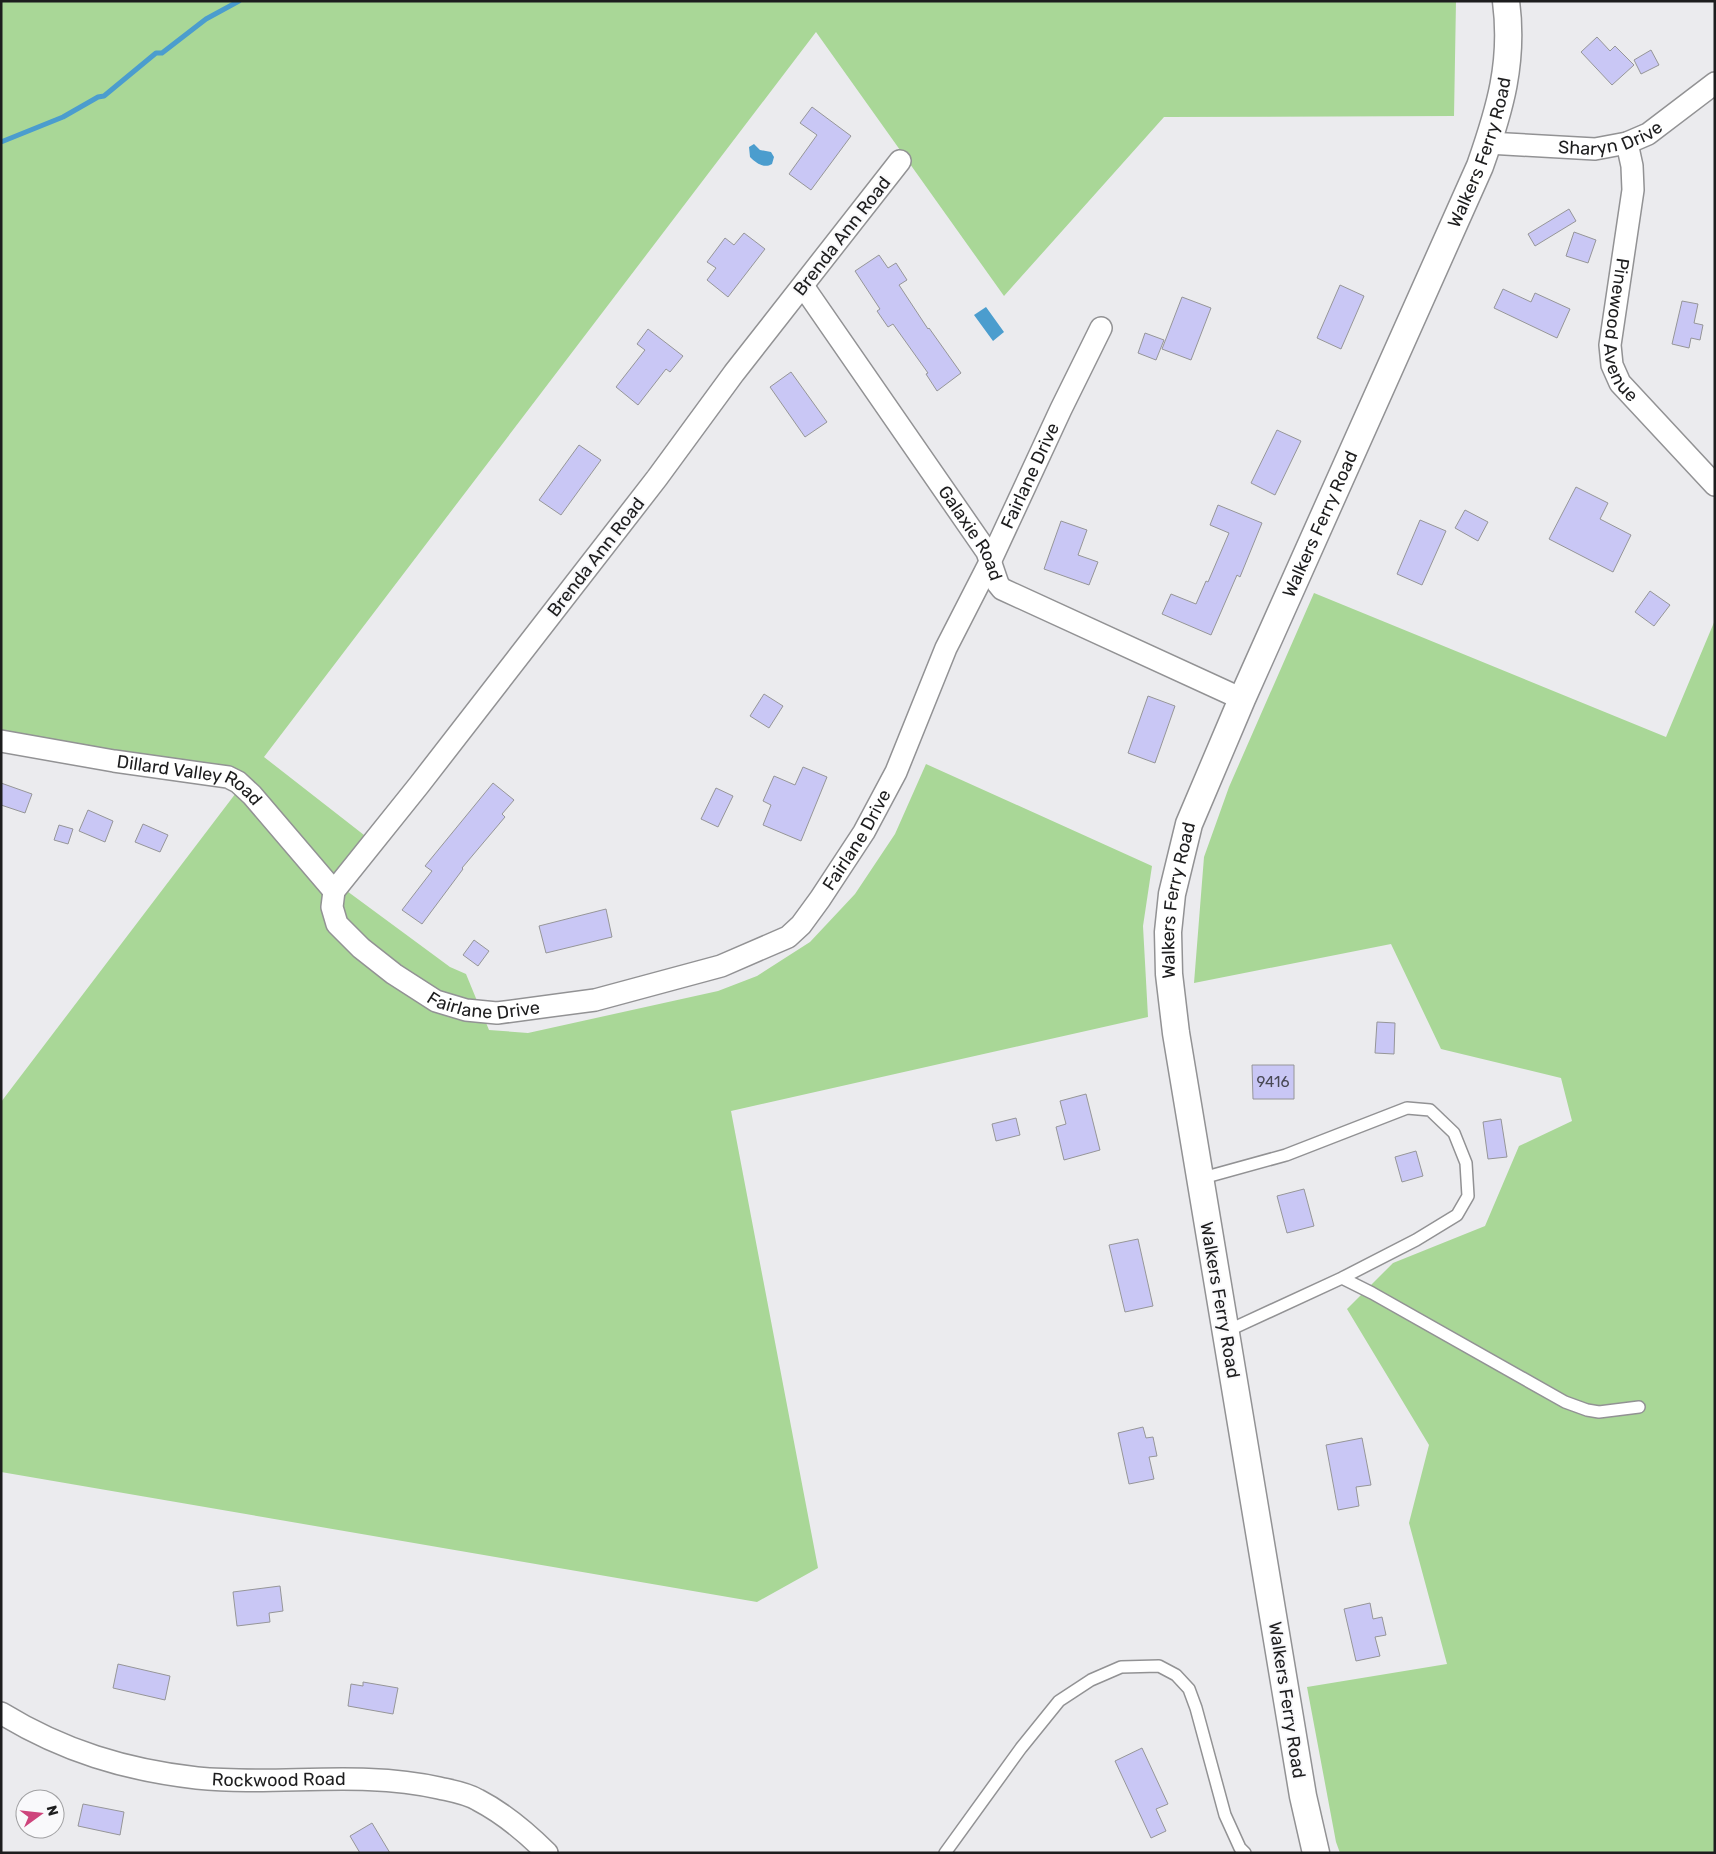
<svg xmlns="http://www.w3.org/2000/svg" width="1716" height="1854" viewBox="0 0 1716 1854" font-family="Rubik,sans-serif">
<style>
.green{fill:#a9d797}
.water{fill:#4b9dce}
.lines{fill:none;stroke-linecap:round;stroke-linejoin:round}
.stream{stroke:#4b9dce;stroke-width:5}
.building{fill:#c9c7f5;stroke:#969698}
.service-casing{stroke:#929294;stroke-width:14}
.minor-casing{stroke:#929294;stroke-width:24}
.tertiary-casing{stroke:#929294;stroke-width:29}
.service{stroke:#fff;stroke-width:11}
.minor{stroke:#fff;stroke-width:21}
.tertiary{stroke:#fff;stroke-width:26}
.labels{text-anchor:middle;stroke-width:4;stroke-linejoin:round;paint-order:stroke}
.number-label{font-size:15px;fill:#484854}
.street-label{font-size:18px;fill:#1d1d1e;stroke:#f9f9fb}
</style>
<rect width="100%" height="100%" fill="#ebebee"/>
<path class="green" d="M1 1H1456L1454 116 1164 117 1004 296 816 32 264 757 364 835 332 880 450 967 466 974 489 1030 528 1033 718 991 757 976 810 942 855 894 895 834 926 764 1152 866 1143 926 1148 1017 731 1111 818 1568 757 1602 1 1472V1102L242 785 1 732Z
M1314 593 1666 737 1715 620V1853H1340L1336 1842 1307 1687 1447 1664 1409 1523 1429 1445 1347 1309 1393 1263 1485 1226 1519 1146 1572 1121 1561 1078 1441 1049 1391 944 1194 983 1204 857 1229 787Z"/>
<path class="water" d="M754 144 760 150 771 152 774 157 772 164C764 169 756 163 750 157L749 147Z
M986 307 1004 332 993 341 974 315Z"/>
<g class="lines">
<path class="stream" d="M1 142 63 117 98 97 104 96 156 53H162L206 19 239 1"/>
</g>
<path class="building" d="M1597 37 1610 51 1615 46 1634 65 1612 85 1581 52Z
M1651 50 1659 65 1641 74 1634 60Z
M812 107 851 136 811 190 789 174 817 135 800 123Z
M1569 209 1576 221 1535 246 1528 234Z
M1574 232 1596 240 1588 263 1566 256Z
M744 233 765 249 728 297 707 280 716 268 707 262 725 238 734 245Z
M879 255 888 268 896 263 907 280 899 285 928 329 929 328 961 373 937 391 926 374 928 373 893 324 888 327 877 311 880 309 855 271Z
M1340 285 1364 296 1341 349 1317 338Z
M1503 289 1531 302 1535 293 1570 309 1557 338 1494 308Z
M1182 297 1211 308 1191 360 1162 349Z
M1682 301 1698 304 1694 323 1703 325 1700 340 1691 338 1689 348 1672 344Z
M648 329 683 356 670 372 666 369 638 405 616 387 645 350 637 344Z
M1145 333 1164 340 1156 360 1138 353Z
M791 372 827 422 805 437 770 387Z
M1277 430 1301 441 1275 495 1251 483Z
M579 445 601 460 561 515 539 500Z
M1576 487 1608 503 1600 519 1631 535 1613 572 1549 539Z
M1218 505 1262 523 1240 577 1237 575 1211 635 1162 614 1171 594 1196 604 1206 581 1208 582 1229 533 1210 525Z
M1465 510 1488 522 1478 541 1455 528Z
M1420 520 1446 531 1422 585 1397 574Z
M1061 521 1087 530 1078 555 1098 562 1089 585 1044 569Z
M1650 591 1670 605 1654 626 1635 612Z
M764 694 783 706 769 728 750 716Z
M1148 696 1175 706 1155 763 1128 753Z
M803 767 827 777 801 841 763 825 771 805 763 801 774 776 795 785Z
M1 783 32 794 25 813 1 805Z
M493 783 514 800 502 814 505 817 462 868 463 869 422 924 402 910 432 871 425 866Z
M716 788 733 796 718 827 701 819Z
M88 810 113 821 105 842 79 831Z
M143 824 168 835 160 852 135 842Z
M59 825 73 829 68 844 54 840Z
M606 909 612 937 546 953 539 926Z
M474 940 489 951 478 966 463 955Z
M1377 1022 1395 1023 1394 1054 1375 1053Z
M1252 1065H1294V1099H1253Z
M1086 1094 1100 1150 1064 1160 1056 1127 1066 1124 1060 1101Z
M1016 1118 1020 1135 996 1141 992 1124Z
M1501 1119 1507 1157 1488 1159 1483 1122Z
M1416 1151 1423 1176 1402 1182 1395 1157Z
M1304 1189 1314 1226 1287 1233 1277 1196Z
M1138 1239 1153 1306 1125 1312 1109 1245Z
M1143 1427 1146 1438 1153 1437 1157 1456 1149 1457 1154 1479 1129 1484 1118 1433Z
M1362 1438 1371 1485 1356 1487 1359 1506 1338 1510 1326 1445Z
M280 1586 283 1611 269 1613 270 1622 237 1626 233 1592Z
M1370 1603 1373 1619 1382 1617 1386 1635 1375 1637 1380 1656 1356 1661 1344 1609Z
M118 1664 170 1676 165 1700 113 1688Z
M363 1682 398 1688 393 1714 348 1706 351 1684 363 1686Z
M1142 1748 1168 1804 1156 1809 1166 1831 1151 1838 1115 1761Z
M83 1804 124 1812 120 1835 78 1826Z
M372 1823 390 1853H360L350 1836Z"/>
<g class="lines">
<g class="service-casing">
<path id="service" d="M1199 1179 1286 1155 1407 1108 1430 1110 1454 1133 1466 1163 1468 1196 1457 1215 1416 1240 1342 1278 1225 1332
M1342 1278 1372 1293 1565 1402 1587 1410 1599 1412 1639 1407
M945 1853 1021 1748 1059 1701 1091 1680 1121 1667 1159 1666 1176 1675 1189 1689 1196 1708 1225 1815 1240 1848 1245 1853"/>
</g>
<g class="minor-casing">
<g id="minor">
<path id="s1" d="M1488 143 1595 149 1627 143 1648 134 1715 83"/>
<path id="s2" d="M1627 143 1632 166 1633 190 1610 345 1612 365 1620 383 1715 485"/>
<path id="s3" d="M900 161 734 373 657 478 419 785 334 891 332 907 337 924 361 948 394 974 436 1001 466 1010 497 1013 595 1000 721 966 788 937 801 925 820 899 864 832 896 772 946 648 990 562 1061 409 1101 328"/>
<path id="s4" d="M803 286 987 552 998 584 1002 589 1242 699"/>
<path id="s5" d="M1 741 114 761 228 777 238 782 252 795 334 891"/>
<path id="s6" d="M1 1713C63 1751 126 1770 197 1778 277 1786 359 1770 439 1788 452 1791 466 1793 478 1800 503 1813 527 1833 547 1853"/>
</g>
</g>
<g class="tertiary-casing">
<g id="tertiary">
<path id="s7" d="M1316 1853 1303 1796 1176 1033 1169 974 1168 932 1172 894 1189 824 1242 699 1480 166C1500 109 1514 62 1506 1"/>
</g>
</g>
<use href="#service" class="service"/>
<use href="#minor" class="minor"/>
<use href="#tertiary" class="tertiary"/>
</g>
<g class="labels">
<g class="number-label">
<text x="1273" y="1087">9416</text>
</g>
<g class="street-label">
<text dy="6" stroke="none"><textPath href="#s1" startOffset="124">Sharyn Drive</textPath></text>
<text dy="6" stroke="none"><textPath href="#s7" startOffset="1776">Walkers Ferry Road</textPath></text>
<text transform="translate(842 236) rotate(-52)" y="6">Brenda Ann Road</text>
<text dy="6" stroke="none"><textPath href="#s2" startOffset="191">Pinewood Avenue</textPath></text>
<text dy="6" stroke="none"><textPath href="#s3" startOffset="1972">Fairlane Drive</textPath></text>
<text dy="6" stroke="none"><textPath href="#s7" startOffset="1371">Walkers Ferry Road</textPath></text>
<text dy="6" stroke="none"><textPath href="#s4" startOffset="299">Galaxie Road</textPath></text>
<text transform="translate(596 557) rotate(-52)" y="6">Brenda Ann Road</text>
<text dy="6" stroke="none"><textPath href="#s5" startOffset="194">Dillard Valley Road</textPath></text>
<text dy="6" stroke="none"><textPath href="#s3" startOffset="1568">Fairlane Drive</textPath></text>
<text dy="6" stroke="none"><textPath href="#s7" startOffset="966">Walkers Ferry Road</textPath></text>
<text dy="6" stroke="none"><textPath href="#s3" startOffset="1132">Fairlane Drive</textPath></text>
<text transform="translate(1220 1300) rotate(80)" y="6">Walkers Ferry Road</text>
<text transform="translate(1287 1700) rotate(81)" y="6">Walkers Ferry Road</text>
<text dy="6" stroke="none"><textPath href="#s6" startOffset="290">Rockwood Road</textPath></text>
</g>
</g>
<rect width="1716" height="1854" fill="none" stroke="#1d1d1e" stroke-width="5"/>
<g transform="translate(40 1814) rotate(75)"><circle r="24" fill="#f9f9fb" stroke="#a1a1a3"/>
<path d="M0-4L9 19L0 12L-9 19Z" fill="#ce447c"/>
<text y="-8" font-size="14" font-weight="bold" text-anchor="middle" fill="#1d1d1e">N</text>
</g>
</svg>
